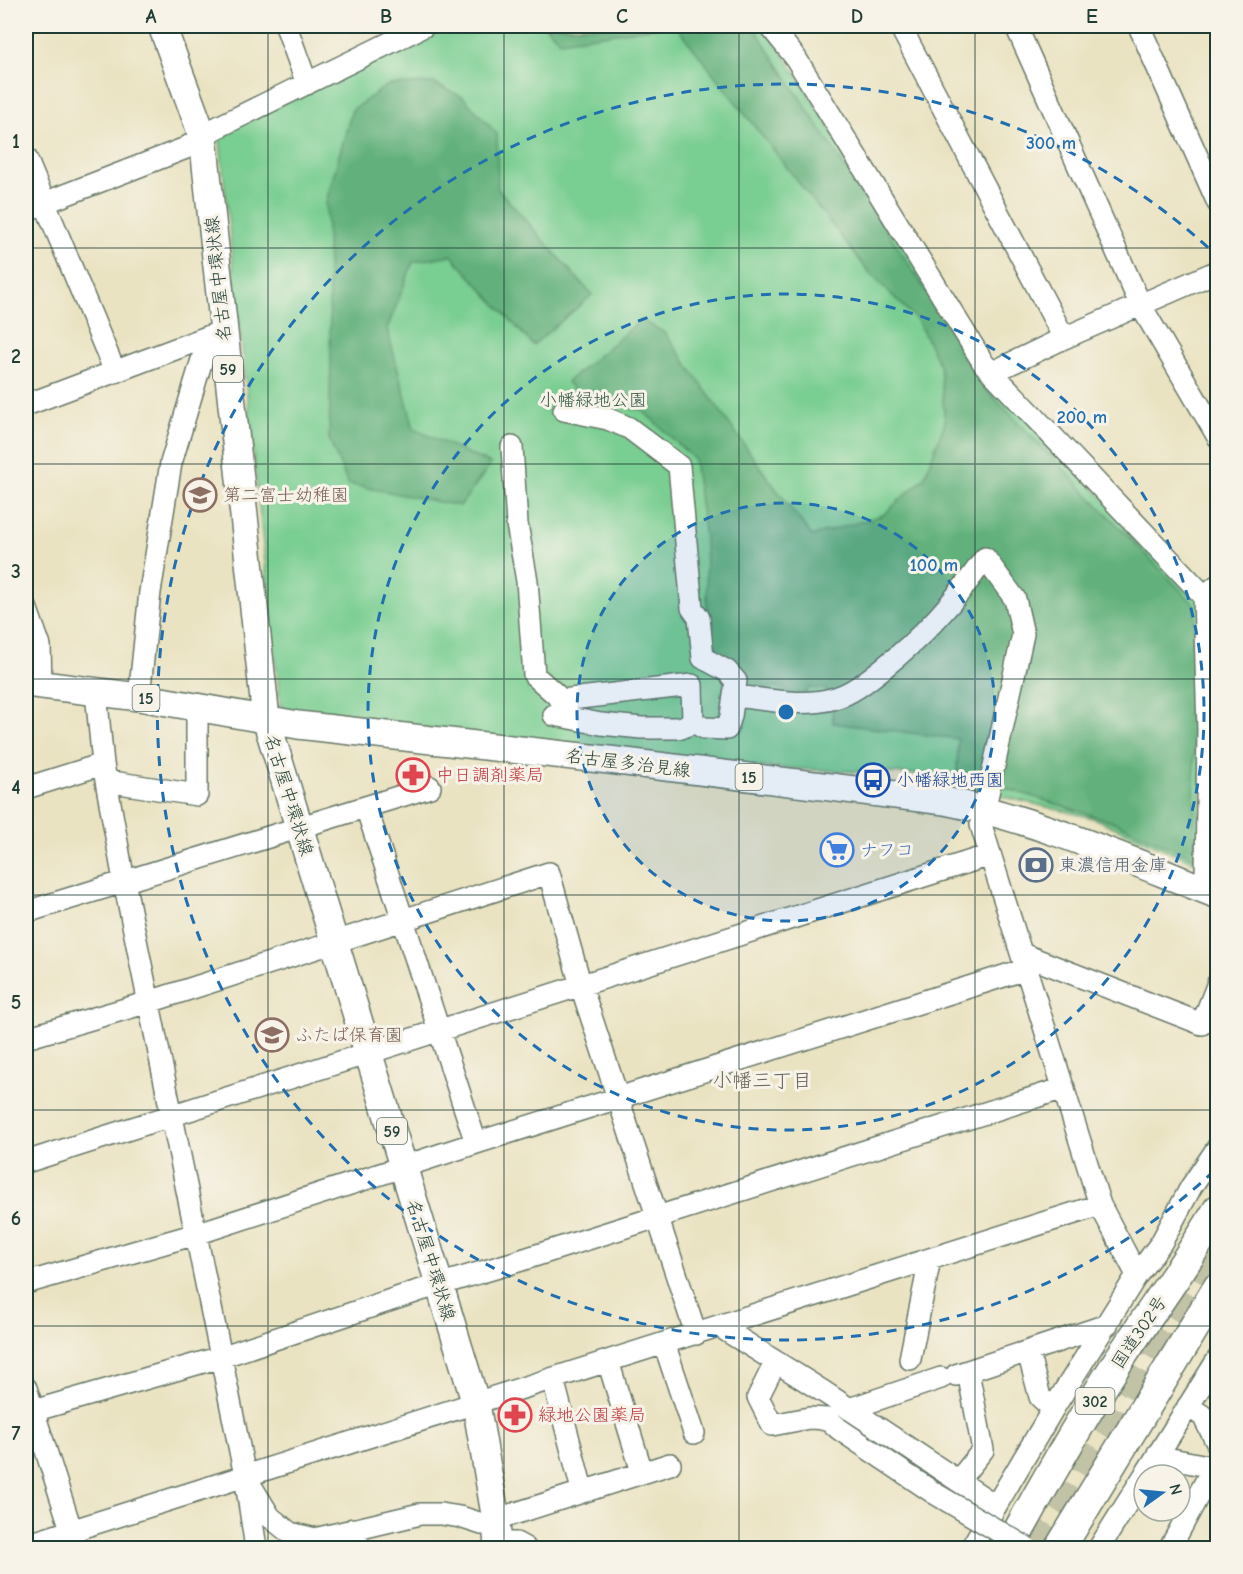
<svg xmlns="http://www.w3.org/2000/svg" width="1243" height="1574" viewBox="0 0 1243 1574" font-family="'Comic Neue','Klee One',sans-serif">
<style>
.green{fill:#79ce92;stroke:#4c8663;stroke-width:1.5}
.forest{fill:#62b17c;stroke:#407758;stroke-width:1.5}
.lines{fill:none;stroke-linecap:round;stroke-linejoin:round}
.highway-tunnel{stroke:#c1c2a6;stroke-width:30;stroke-dasharray:30 15;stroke-linecap:butt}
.minor-casing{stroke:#676;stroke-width:24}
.major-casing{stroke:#676;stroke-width:30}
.highway-casing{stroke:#676;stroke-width:33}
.minor{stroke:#fff;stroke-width:21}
.major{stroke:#fff;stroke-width:27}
.highway{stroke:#fff;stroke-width:30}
.minor-bridge-casing{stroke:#676;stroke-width:24;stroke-linecap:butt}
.minor-bridge{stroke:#fff;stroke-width:21}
.grid{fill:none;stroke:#1f3d34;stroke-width:1.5;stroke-opacity:0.55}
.ring{fill:none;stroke:#1f6fb2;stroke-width:3;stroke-dasharray:10 8}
.labels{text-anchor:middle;stroke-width:6;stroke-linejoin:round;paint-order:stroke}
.shield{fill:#f7f3e8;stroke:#60746a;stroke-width:1.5}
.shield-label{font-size:16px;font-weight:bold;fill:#1f3d34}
.street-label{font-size:18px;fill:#1f3d34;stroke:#f7f3e8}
.park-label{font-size:18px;fill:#315a47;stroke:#f7f3e8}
.education-label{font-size:18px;fill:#785e54;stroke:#f7f3e8;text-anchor:start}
.health-label{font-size:18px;fill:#be3a42;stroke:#f7f3e8;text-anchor:start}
.transit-label{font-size:18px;fill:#164399;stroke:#f7f3e8;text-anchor:start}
.shop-label{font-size:18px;fill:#366cbe;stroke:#f7f3e8;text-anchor:start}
.service-label{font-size:18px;fill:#4e5e75;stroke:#f7f3e8;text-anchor:start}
.neighbourhood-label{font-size:20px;fill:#67645b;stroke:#f7f3e8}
.centre{fill:#1f6fb2;stroke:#f7f3e8;stroke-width:3}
.ring-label{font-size:18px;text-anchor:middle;font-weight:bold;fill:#1f6fb2;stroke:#f7f3e8;stroke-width:6;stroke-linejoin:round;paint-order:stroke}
.neatline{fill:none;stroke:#1f3d34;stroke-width:2}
.grid-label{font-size:20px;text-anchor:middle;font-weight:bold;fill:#1f3d34}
</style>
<rect width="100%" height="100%" fill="#f7f3e8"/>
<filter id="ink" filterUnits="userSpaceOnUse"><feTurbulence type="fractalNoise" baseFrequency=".0167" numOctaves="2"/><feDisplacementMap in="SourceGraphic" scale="12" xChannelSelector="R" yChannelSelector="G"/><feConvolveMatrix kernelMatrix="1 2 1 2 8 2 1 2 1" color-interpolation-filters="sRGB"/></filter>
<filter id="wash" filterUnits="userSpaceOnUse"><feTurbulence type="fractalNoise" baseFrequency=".008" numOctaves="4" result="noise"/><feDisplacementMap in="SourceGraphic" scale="24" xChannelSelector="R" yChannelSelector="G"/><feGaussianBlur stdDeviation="1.35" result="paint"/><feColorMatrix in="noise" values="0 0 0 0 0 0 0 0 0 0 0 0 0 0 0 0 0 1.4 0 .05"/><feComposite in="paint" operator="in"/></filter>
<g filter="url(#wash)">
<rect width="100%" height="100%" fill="#eae3c2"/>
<path class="green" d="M440 26H762L786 58 982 371 1204 604 1199 864 1093 818 988 793 934 775 725 766 281 711 219 133Z"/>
<path class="forest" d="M545 26H665L560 41Z
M676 26H753L940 312 982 385 1195 605 1194 762 1195 858 1113 822 957 773 958 739 833 723 832 704 825 689 809 688 801 700C779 685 776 683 751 693L714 654 708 632 705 539 694 459 642 410 583 400 567 382 641 320 665 333 767 477 812 536 883 515 924 478 945 423 940 366 917 320 868 271Z
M433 83 463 97 497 134 498 189 592 295 533 345 451 255 413 262 387 329 414 429 491 464 460 506 348 484 329 439 331 359 326 202 352 110 388 85Z"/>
</g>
<g filter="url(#ink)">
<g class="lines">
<path class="highway-tunnel" d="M1030 1548 1216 1240"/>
<g class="minor-casing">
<path id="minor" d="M286 26 307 84
M770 26 795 57 984 364 1204 596 1218 585
M900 26 1064 338 1218 271
M1016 26 1141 306 1218 437
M1139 26 1218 203
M26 158 115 372
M26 210 186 148 214 129 424 26
M993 372 1064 338
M26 405 215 334
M512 447 517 524 527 581 534 675 562 700 692 685 693 722 704 728 727 729 731 716 736 681 727 671 703 658 699 618 692 608 679 466 629 428 608 419 564 410
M1204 596 1208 730 1206 878
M26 607 40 646 41 685
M96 692 103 764 124 881 221 1357 245 1476 256 1548
M734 696C767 699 803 708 835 698 853 693 868 680 882 669 925 635 954 602 985 558L1015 599 1023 634 981 825 1100 1205 1137 1275
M139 697 150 592 171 463 204 353 205 338
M554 715 601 724 642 728H681L693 722
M106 781 197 795V707
M26 788 103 764
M366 807 476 1143
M26 912 430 787
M1022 954 1202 1024 1218 983
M26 1038 149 1002 549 873 581 986 696 1334
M26 1162 990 855
M26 1283 196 1234 476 1143 1026 969
M719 1326 824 1392 996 1506
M664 1343 694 1433
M1028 1352 1040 1397 1053 1409
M910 1359 930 1259
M608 1361 642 1472
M775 1363 758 1397 772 1425 809 1418 828 1419 839 1429 934 1493
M956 1375 1107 1325
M553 1379 580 1482 586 1490
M26 1388 77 1548
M1188 1406 1203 1416 1218 1445
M849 1409 941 1378
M26 1413 221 1357 418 1291 512 1263 1064 1088
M1158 1453 1166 1458 1218 1468
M670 1464 482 1524 460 1517 441 1514H420L315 1539 290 1533 270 1517 245 1476 1100 1205
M1145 1475 1218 1359
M958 1481 983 1450 968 1372
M353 1529 360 1548
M497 1543H516L525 1548
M26 1545 245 1476
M971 1548 1053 1409 1137 1275 1161 1243 1191 1187 1218 1147
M1099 1548 1144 1476
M1170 1548 1213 1468"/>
</g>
<g class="major-casing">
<path id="major" d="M162 26 203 137 266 719 476 1404 496 1520 498 1548
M26 683 139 697 298 725 609 760 945 801C1040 820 1128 860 1218 895"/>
</g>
<g class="highway-casing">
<path id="highway" d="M1009 1548C1043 1486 1079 1423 1117 1363 1150 1312 1187 1263 1218 1210
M1060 1548 1218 1288"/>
</g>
<use href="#minor" class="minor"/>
<use href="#major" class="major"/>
<use href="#highway" class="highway"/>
<g class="minor-bridge-casing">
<path id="minor-bridge" d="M934 1493 1027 1548"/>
</g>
<use href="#minor-bridge" class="minor-bridge"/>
</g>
</g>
<path class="grid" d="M268 26V1548M504 26V1548M739 26V1548M975 26V1548M26 248H1218M26 464H1218M26 679H1218M26 895H1218M26 1110H1218M26 1326H1218"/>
<circle cx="786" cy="712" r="209" fill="#1f6fb2" fill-opacity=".12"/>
<g class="ring">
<circle cx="786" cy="712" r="209"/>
<circle cx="786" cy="712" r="418"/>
<path d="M1214 1171A628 628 0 1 1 1214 253"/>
</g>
<defs>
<g id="school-ring" transform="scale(1.725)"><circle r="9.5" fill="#f7f3e8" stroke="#8d6e63" stroke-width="1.5"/><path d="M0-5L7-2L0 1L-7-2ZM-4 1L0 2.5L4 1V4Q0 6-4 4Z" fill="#8d6e63"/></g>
<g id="pharmacy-ring" transform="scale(1.725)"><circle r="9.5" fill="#f7f3e8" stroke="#e0444e" stroke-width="1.5"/><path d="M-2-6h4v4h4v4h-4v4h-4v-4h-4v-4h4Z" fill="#e0444e"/></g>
<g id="bus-ring" transform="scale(1.725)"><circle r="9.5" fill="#f7f3e8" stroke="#1a4fb4" stroke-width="1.5"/><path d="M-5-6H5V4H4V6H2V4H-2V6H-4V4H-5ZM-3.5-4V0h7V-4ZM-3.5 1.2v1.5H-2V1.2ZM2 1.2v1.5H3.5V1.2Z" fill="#1a4fb4"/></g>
<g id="supermarket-ring" transform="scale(1.725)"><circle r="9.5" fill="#f7f3e8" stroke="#3f7fe0" stroke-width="1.5"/><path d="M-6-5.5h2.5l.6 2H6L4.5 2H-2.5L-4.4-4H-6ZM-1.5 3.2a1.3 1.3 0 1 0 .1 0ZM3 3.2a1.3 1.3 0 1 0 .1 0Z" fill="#3f7fe0"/></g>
<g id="bank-ring" transform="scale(1.725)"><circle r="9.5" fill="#f7f3e8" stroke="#5c6f8a" stroke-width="1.5"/><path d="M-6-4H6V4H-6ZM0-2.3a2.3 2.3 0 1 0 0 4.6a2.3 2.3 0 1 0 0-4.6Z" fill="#5c6f8a"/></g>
</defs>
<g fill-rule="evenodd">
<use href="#school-ring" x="200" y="495"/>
<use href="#pharmacy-ring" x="413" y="775"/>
<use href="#bus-ring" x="873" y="780"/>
<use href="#supermarket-ring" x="837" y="850"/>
<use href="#bank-ring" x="1036" y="865"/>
<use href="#school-ring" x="272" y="1035"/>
<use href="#pharmacy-ring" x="515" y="1415"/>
</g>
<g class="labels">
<g class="shield">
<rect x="213" y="356" width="30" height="26" rx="4.5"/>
<rect x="132.5" y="685" width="27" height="26" rx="4.5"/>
<rect x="735.5" y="764" width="27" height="26" rx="4.5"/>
<rect x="377" y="1118" width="30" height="26" rx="4.5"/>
<rect x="1075.5" y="1388" width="39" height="26" rx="4.5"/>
</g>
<g class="shield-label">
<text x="228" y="375">59</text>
<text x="146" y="704">15</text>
<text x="749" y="783">15</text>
<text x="392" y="1137">59</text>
<text x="1095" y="1407">302</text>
</g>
<g class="street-label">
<text transform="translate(218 279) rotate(-96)" y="6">名古屋中環状線</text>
<text transform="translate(628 763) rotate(7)" y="6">名古屋多治見線</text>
<text transform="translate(289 795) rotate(73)" y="6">名古屋中環状線</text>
<text transform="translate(431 1260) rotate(73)" y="6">名古屋中環状線</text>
<text transform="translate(1139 1332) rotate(-56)" y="6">国道302号</text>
</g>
<g class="park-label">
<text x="593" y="406">小幡緑地公園</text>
</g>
<g class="education-label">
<text x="223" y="501">第二富士幼稚園</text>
<text x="295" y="1041">ふたば保育園</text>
</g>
<g class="health-label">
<text x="436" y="781">中日調剤薬局</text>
<text x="538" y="1421">緑地公園薬局</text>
</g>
<g class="transit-label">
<text x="896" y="786">小幡緑地西園</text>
</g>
<g class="shop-label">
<text x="860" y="856">ナフコ</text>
</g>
<g class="service-label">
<text x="1059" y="871">東濃信用金庫</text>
</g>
<g class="neighbourhood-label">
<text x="762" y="1087">小幡三丁目</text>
</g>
</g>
<circle cx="786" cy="712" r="9" class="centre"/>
<g class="ring-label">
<text x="1051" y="149">300 m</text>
<text x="1082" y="423">200 m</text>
<text x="934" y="571">100 m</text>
</g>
<rect width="1243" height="1574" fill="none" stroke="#f7f3e8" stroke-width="66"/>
<g transform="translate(1162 1493) rotate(75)"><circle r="28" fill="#f7f3e8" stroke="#a1aaa0" stroke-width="1.5"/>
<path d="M0-4.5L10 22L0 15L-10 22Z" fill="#1f6fb2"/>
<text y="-9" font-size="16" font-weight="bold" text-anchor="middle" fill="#1f3d34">N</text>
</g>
<rect x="33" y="33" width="1177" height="1508" class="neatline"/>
<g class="grid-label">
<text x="151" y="23">A</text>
<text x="386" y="23">B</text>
<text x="622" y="23">C</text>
<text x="857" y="23">D</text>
<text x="1092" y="23">E</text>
<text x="16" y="148">1</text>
<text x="16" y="363">2</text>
<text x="16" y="578">3</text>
<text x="16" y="794">4</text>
<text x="16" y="1009">5</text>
<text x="16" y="1225">6</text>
<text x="16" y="1440">7</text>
</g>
</svg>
